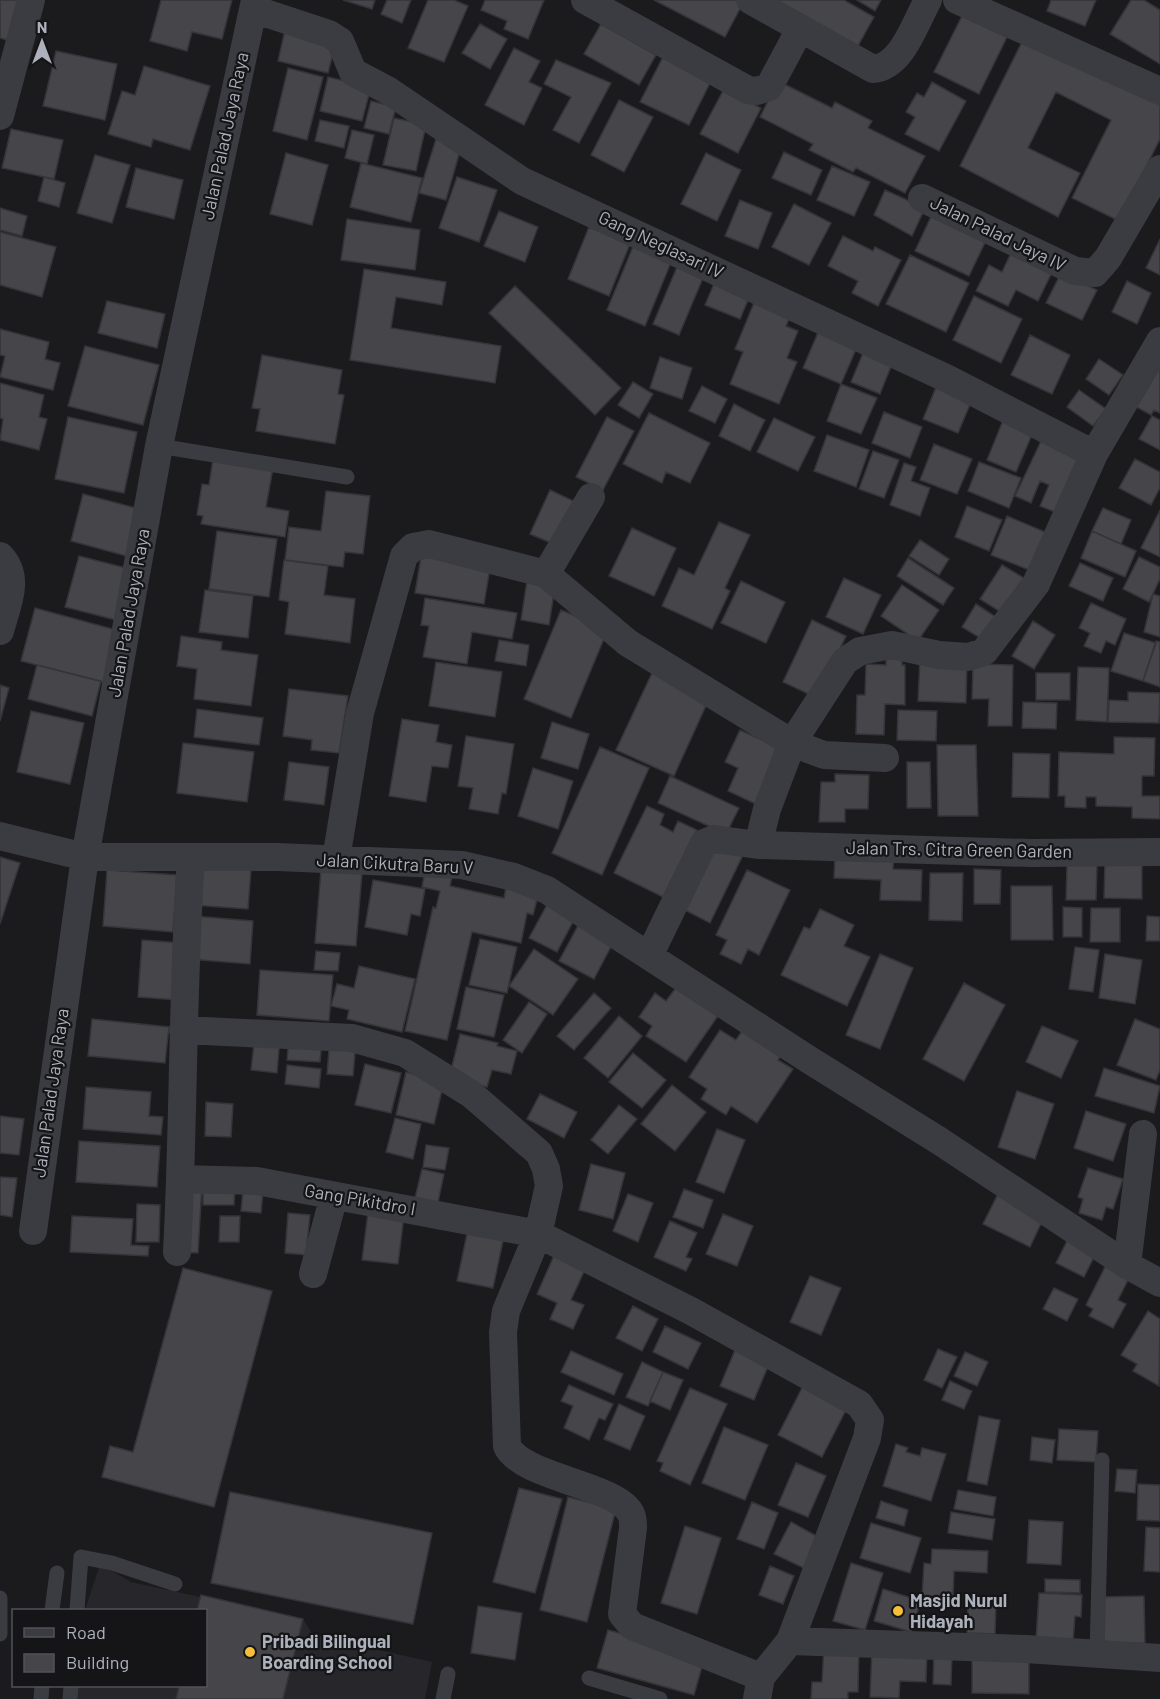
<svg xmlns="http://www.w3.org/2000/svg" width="1160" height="1699" viewBox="0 0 1160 1699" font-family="Barlow,sans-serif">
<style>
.built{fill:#27262a}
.building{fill:#45454a;stroke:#353439;stroke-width:1.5}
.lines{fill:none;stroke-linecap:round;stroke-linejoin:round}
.lane{stroke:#3b3c42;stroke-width:15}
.street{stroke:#3b3c42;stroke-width:28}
.poi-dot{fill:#f5bf3a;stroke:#151518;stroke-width:2}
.labels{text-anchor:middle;stroke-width:4.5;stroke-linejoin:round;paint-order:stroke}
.street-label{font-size:18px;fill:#adb1bc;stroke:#151518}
.poi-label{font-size:18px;font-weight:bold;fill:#adb1bc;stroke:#151518;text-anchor:start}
</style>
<rect width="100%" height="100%" fill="#1b1a1d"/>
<path class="built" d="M100 1564 131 1582 303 1619 313 1635 432 1662 425 1699H71L73 1686H206V1610H85Z"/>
<path class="building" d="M0 0H25L14 42 0 38Z
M161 0H232L222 39 192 32 187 51 150 41Z
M343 0H375L372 9Z
M387 0H411L402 23 381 14Z
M428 0H454L468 6 444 62 408 48Z
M485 0H544L528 39 504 29 507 21 481 10Z
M654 0H741L744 1 725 37Z
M759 0H844L874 17 854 53Z
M857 0H881L875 11Z
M1051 0H1096L1085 26 1047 11Z
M1131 0H1144L1160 10V64L1110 34Z
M962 16 1007 37 979 94 934 72Z
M480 24 507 39 490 69 462 53Z
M601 24 656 55 639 85 584 54Z
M285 30 336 42 328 73 278 61Z
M1026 34 1160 99V139L1119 221 1072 198 1111 120 1056 92 1028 148 1080 173 1058 217 960 166Z
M514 48 540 61 529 82 542 88 524 125 485 105Z
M56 51 117 64 105 120 43 106Z
M663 57 711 81 689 125 640 102Z
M556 60 611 83 579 143 553 130 571 97 544 84Z
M144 66 210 86 190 150 153 139 151 147 108 134 122 91 135 95Z
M288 68 323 77 307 140 273 131Z
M328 77 371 87 362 121 320 111Z
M778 81 832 108 835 102 872 121 868 128 925 156 905 193 856 168 853 172 809 150 813 144 760 117Z
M932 82 966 101 939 151 905 134 915 117 906 112 917 93 924 97Z
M724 89 761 108 738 153 700 134Z
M619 100 653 117 624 172 591 155Z
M371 101 396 107 389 134 364 128Z
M394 118 426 125 416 171 383 165Z
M320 120 349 126 344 148 315 141Z
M11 129 63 140 54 179 2 168Z
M352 130 374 135 367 164 345 158Z
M437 136 462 144 446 200 419 193Z
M784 152 822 170 811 195 772 178Z
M286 153 328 165 312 225 270 214Z
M706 153 741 170 717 221 681 204Z
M95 155 130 165 112 223 77 213Z
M361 163 422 178 411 222 350 207Z
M832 166 870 182 854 216 817 200Z
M136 168 183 180 174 219 126 207Z
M44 177 65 183 59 207 38 201Z
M457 177 497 190 479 242 439 228Z
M885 190 925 208 912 236 874 215Z
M740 200 772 213 758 249 725 236Z
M794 204 831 223 809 265 772 247Z
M936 206 990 232 969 276 915 251Z
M0 208 27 216 22 236 0 230Z
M499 211 538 227 525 262 484 246Z
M347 219 420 230 415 270 341 260Z
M589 227 630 244 609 296 568 279Z
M0 232 56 247 42 297 0 285Z
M843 236 873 251 875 247 901 260 878 306 852 293 858 281 828 266Z
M1160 239V275L1146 268Z
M634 244 672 260 645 326 607 310Z
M1013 249 1054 268 1038 301 1016 290 1008 306 976 291 989 265 1002 272Z
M910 255 969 283 946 332 886 304Z
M677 267 703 278 679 335 653 324Z
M364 269 446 282 442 305 396 297 391 328 501 346 495 383 350 360Z
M1061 273 1097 290 1082 320 1046 303Z
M716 279 751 293 740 319 705 305Z
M1127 281 1151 293 1137 324 1112 312Z
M515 286 621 388 595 415 489 313Z
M974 296 1022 319 1001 363 953 340Z
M756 298 792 313 786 326 798 331 787 358 797 362 779 404 730 384 743 352 735 349Z
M107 301 165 314 157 348 98 333Z
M822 323 861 338 841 384 803 368Z
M0 329 49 342 45 359 60 363 53 390 0 377 5 356 0 355Z
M1030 335 1070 355 1052 394 1011 375Z
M85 346 159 365 143 425 68 406Z
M865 348 894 359 880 394 851 382Z
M262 355 342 370 338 394 344 395 335 444 256 431 260 409 252 408Z
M660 357 692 368 682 399 650 388Z
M1099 359 1123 375 1109 395 1086 379Z
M1151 366 1160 370V413L1154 410 1151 415 1131 404Z
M939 380 974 395 958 433 923 419Z
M633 382 653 394 639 418 618 405Z
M0 383 44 395 39 417 47 419 39 450 0 440 3 419 0 418Z
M841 384 877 398 861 434 827 421Z
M702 386 727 399 715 423 689 411Z
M1079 390 1106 409 1093 426 1067 407Z
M734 404 765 420 750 451 719 436Z
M884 412 922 427 910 458 872 443Z
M649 413 710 443 690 483 666 472 662 483 623 464Z
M1152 416 1160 420V450L1139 439Z
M68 417 137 432 124 493 55 479Z
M607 417 634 431 603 490 576 477Z
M774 418 815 437 798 471 757 452Z
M1004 418 1034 430 1016 472 987 460Z
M827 435 869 450 856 487 814 471Z
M1042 439 1088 457 1060 514 1040 506 1049 485 1040 481 1031 503 1015 496Z
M934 444 972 459 957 494 920 480Z
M873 451 899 460 884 498 859 489Z
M213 459 273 468 266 507 289 511 285 537 201 524 203 516 197 515 202 484 209 485Z
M1135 459 1160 472V488L1151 505 1119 488Z
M979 462 1021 478 1009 508 968 491Z
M904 463 916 467 911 481 930 488 920 516 890 505Z
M550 490 580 504 561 547 530 534Z
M326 491 370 496 363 554 345 552 343 567 285 560 289 527 321 531Z
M83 494 147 511 134 558 71 541Z
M967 506 1002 520 989 551 955 537Z
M1103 508 1131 520 1121 544 1092 531Z
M1160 510V557L1141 548Z
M1007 516 1052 535 1037 573 991 555Z
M719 522 750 535 725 588 730 591 712 629 662 606 679 568 694 575Z
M632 528 676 548 654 596 609 576Z
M217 531 277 539 269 597 209 589Z
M1092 531 1136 551 1125 577 1081 558Z
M920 540 949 559 939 575 909 556Z
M422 551 491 562 484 604 415 593Z
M79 556 130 569 116 620 65 607Z
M1139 557 1160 567V579L1149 602 1123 589Z
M908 558 954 588 943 605 897 576Z
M284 560 328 566 324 595 355 599 350 643 285 634 289 602 279 600Z
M1080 563 1113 578 1103 601 1069 586Z
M1002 565 1029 581 1007 616 980 599Z
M844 578 881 595 863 634 826 617Z
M527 581 555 586 549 625 521 620Z
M741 581 785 602 766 643 721 623Z
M902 585 939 610 918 641 881 616Z
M205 590 253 596 248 638 199 632Z
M1153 594 1160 596V637L1144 632Z
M425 598 517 613 512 639 472 632 467 664 423 657 429 626 421 625Z
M1091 603 1126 619 1115 645 1106 641 1101 653 1084 646 1090 633 1079 628Z
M976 604 999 619 985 641 962 627Z
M35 608 120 631 107 683 21 661Z
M561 610 608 629 571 718 524 699Z
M812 620 846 636 817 698 783 682Z
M1033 621 1055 635 1034 669 1012 656Z
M1124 633 1156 643 1143 681 1111 671Z
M181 636 222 642 221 650 258 655 251 706 194 699 197 669 177 666Z
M499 640 529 645 526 666 495 661Z
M1156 641 1160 642V687L1143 681Z
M886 655 902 656V665H905V705L885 704 884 735 856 734 857 695H865L866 664 886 665Z
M920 658 967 659 966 703 918 701Z
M436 662 502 672 495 717 429 706Z
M973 664 1013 665 1012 726H988L989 699H972Z
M37 665 101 681 92 716 28 699Z
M1078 667 1109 668 1107 722 1076 720Z
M652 673 709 699 674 776 616 750Z
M1036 673H1070V700H1036Z
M0 685 9 688 0 721Z
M289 689 348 696 339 753 311 750 312 740 283 736Z
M1128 692 1160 693 1159 723 1108 722 1109 700 1128 701Z
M1023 702 1057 703 1056 729 1022 728Z
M197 709 263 718 259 745 194 737Z
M898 710 937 711 936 741 897 740Z
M31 711 84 723 70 784 17 772Z
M402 719 439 725 436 742 452 745 448 768 432 766 426 802 389 796Z
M552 722 589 734 578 769 541 758Z
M740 730 784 750 760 806 728 791 738 768 725 762Z
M466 736 514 744 506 794 502 793 498 814 469 809 473 788 458 786Z
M1114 737 1155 738 1154 776H1142V796H1160V819L1132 818V807L1096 806V797H1086V808L1065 807V796H1058L1059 752 1114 754Z
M183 743 254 752 247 802 177 793Z
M937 745H976L978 816H938Z
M600 747 649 768 602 875 552 853Z
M1013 753 1050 754 1049 798 1012 797Z
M289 762 329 767 324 805 284 800Z
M907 762H930L931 808H907Z
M533 768 573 781 558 829 518 816Z
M835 774 869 775 868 809H845V822H819L821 782H835Z
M670 776 739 808 726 834 658 803Z
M647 806 664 814 660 825 673 832 678 821 697 830 663 897 614 873Z
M701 835 743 855 710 923 669 902Z
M835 854 894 855 893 869 922 870 921 901 880 900 881 880 834 878Z
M0 857 20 863 0 924Z
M1105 861 1142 862V899L1104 898Z
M1067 865H1097L1096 900H1066Z
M195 866 251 870 248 909 192 905Z
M426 866 453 872 450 886 504 898 507 881 540 888 533 915 527 913 521 943 472 932 447 1040 405 1031 433 907 436 908 440 891 422 887Z
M974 869 1001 870 1000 904H974Z
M107 870 177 875 173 932 103 926Z
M321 870 362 873 356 946 315 943Z
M747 870 790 890 759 955 748 949 741 964 720 954 727 940 716 935Z
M930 873H963L962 921 929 920Z
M373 880 425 889 420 916 411 914 407 935 365 927Z
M1011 886H1052L1053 940H1011Z
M549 901 576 916 557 952 529 938Z
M1063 907 1082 908V937H1063Z
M1091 908H1120V942H1090Z
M820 909 854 925 844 946 870 957 847 1006 781 975 804 927 810 929Z
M193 916 253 921 250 964 189 959Z
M1147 916 1160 917V941H1146Z
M580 922 615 939 594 979 559 961Z
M480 939 517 947 507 993 469 985Z
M142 940 182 943 178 1000 138 997Z
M1075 947 1099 950 1093 992 1069 989Z
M534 949 578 979 553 1015 509 986Z
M316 951 340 953 338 971 314 970Z
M880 954 913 968 880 1049 846 1035Z
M1105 954 1142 960 1135 1004 1099 998Z
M359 966 415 979 402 1032 347 1019 349 1010 331 1006 337 984 354 988Z
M260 970 333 975 329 1021 257 1015Z
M964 983 1005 1005 964 1081 923 1059Z
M678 985 720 1013 686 1062 646 1036 652 1026 639 1017 655 993 666 1001Z
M466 987 504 995 494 1037 457 1029Z
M594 993 611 1008 574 1050 557 1036Z
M529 1002 547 1014 522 1053 503 1040Z
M619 1016 642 1036 608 1078 584 1058Z
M92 1019 169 1027 165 1063 88 1056Z
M1135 1019 1160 1029V1070L1156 1080 1117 1065Z
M746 1025 785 1050 778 1060 793 1069 757 1123 731 1106 726 1115 701 1099 707 1089 689 1077 720 1030 736 1040Z
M1042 1026 1078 1041 1061 1078 1026 1062Z
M460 1034 498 1043 497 1046 517 1051 511 1074 492 1070 487 1087 449 1078Z
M255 1035 280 1037 277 1073 251 1070Z
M289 1037 322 1040 320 1062 287 1060Z
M330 1038 356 1041 353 1076 327 1074Z
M633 1053 666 1080 642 1108 609 1082Z
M365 1064 401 1073 391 1113 355 1105Z
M287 1065 321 1069 319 1088 285 1084Z
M1104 1068 1160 1086 1154 1113 1095 1096Z
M406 1072 444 1082 434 1124 396 1115Z
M672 1085 706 1112 675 1151 641 1124Z
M86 1087 151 1092 149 1116 163 1117 161 1135 83 1129Z
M1017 1091 1054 1104 1035 1159 998 1147Z
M540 1094 577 1112 564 1138 527 1119Z
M206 1102 233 1104 231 1137 205 1136Z
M619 1105 637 1119 608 1154 591 1140Z
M1086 1111 1126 1124 1113 1161 1074 1148Z
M0 1116 24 1119 19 1155 0 1153Z
M395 1118 421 1124 413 1159 386 1152Z
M717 1129 745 1140 724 1193 696 1182Z
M79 1141 160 1146 157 1187 76 1182Z
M426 1145 449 1148 445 1170 423 1167Z
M591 1164 625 1173 613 1219 579 1210Z
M1088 1168 1123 1179 1113 1209 1106 1207 1102 1220 1079 1213 1083 1199 1078 1197Z
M422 1169 444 1174 437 1207 414 1202Z
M0 1177 17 1178 12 1217 0 1215Z
M184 1184 202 1185 198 1253 179 1252Z
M203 1184H235L234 1205H203Z
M684 1189 713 1200 703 1228 673 1217Z
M243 1190 263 1191 261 1213 241 1211Z
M999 1192 1045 1215 1030 1247 983 1224Z
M628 1194 653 1203 638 1242 613 1231Z
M137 1204 160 1205 159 1242H136Z
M368 1212 404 1216 398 1264 362 1260Z
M288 1213 310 1215 306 1255 285 1253Z
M723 1214 753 1226 737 1266 706 1254Z
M72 1216 133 1219 131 1245 149 1246 148 1256 70 1252Z
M220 1216H240L239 1242H219Z
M670 1221 697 1233 686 1257 692 1259 686 1271 654 1257Z
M468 1229 504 1236 493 1288 457 1281Z
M1068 1239 1096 1253 1084 1277 1056 1263Z
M556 1251 587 1265 571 1300 584 1305 573 1329 550 1319 557 1303 537 1294Z
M1106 1265 1130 1276 1118 1300 1126 1304 1113 1328 1089 1316 1093 1309 1086 1305Z
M183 1268 272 1291 214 1507 102 1477 110 1446 133 1452Z
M810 1276 841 1288 821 1335 790 1322Z
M1054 1288 1078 1299 1067 1321 1043 1309Z
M633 1306 658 1319 642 1351 616 1338Z
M1148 1311 1160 1319 1159 1386 1133 1371 1137 1364 1121 1355Z
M665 1326 701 1343 688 1369 653 1352Z
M938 1349 957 1357 942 1388 924 1380Z
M735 1350 769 1364 754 1400 720 1386Z
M571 1351 623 1374 614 1395 561 1372Z
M965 1352 988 1362 977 1386 954 1376Z
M642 1362 663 1372 648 1406 626 1397Z
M663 1372 683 1380 670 1410 650 1401Z
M950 1381 972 1391 964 1409 942 1400Z
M804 1384 848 1406 822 1457 778 1435Z
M569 1385 613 1404 605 1420 599 1418 589 1440 564 1428 573 1406 561 1401Z
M690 1388 727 1404 690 1485 660 1471 663 1463 657 1461Z
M619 1404 645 1416 630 1450 604 1439Z
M979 1416 1000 1420 987 1485 967 1481Z
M724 1427 768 1445 745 1500 702 1483Z
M1059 1429 1098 1431 1096 1462 1057 1460Z
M1032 1437 1055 1440 1052 1463 1030 1460Z
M896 1444 908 1448 906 1452 920 1456 922 1448 946 1454 931 1501 883 1486Z
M796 1463 826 1476 808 1517 778 1505Z
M1117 1469 1137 1470 1135 1493 1115 1491Z
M1138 1484 1160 1485V1521L1137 1520Z
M519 1488 562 1499 535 1593 493 1582Z
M958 1490 996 1497 993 1516 954 1509Z
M230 1492 432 1533 413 1624 211 1583Z
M568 1497 616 1509 587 1622 540 1610Z
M881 1501 908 1510 904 1526 876 1518Z
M752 1502 778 1513 764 1549 737 1539Z
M951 1512 995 1519 992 1540 948 1533Z
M1029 1520 1063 1522 1061 1565 1027 1563Z
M791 1522 822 1539 806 1569 774 1554Z
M871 1523 921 1538 910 1573 860 1558Z
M685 1526 721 1538 697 1614 661 1603Z
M1146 1527 1160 1528V1572L1144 1571Z
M932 1549 988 1551 987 1573 954 1571 953 1597 922 1596 924 1563 931 1564Z
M851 1563 883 1573 865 1630 833 1621Z
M770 1566 794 1576 783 1604 759 1595Z
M1045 1579 1080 1580V1593L1045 1592Z
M883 1589 921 1601 911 1632 874 1621Z
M1039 1593 1082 1595 1081 1617 1075 1616 1073 1642 1036 1640Z
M201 1595 303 1619 283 1699H176L179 1686H206V1610H197Z
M1144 1596 1145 1643 1101 1644 1100 1597Z
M968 1603 996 1604 995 1634 967 1633Z
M478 1606 522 1613 515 1660 471 1653Z
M608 1630 705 1656 694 1695 597 1668Z
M824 1645 859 1646 858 1692H848V1699H811L812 1682H822Z
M872 1647 927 1649 926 1682 900 1681 899 1698 870 1697Z
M934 1654 952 1655 951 1685 933 1684Z
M972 1660 1029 1661V1694L972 1693Z"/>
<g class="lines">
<path class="lane" d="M159 446 347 477
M0 1598V1634
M52 1610 57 1573
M77 1610 81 1557 112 1563 175 1584
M1097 1654 1102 1460
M589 1678 660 1699
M41 1699 42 1686
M70 1699 71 1686
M443 1699 448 1674"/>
<path class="street" d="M585 0 748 90 757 91 769 87 800 29
M750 0 873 69C902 67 915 23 928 0
M957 0 1160 91
M253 9 329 34 340 41 353 72 389 91 522 181 948 379 1094 454
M0 116 31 0
M922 198 1075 271 1095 273 1108 258 1160 169
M591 497 546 574 628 643 792 743 824 755 885 758
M0 556C21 577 7 605 0 631
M0 836 85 857H278L462 865 514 877 547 890 811 1061 938 1140 1127 1265 1160 1283
M758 845 767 809 792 743 845 661 860 651 892 645 939 655 968 657 984 652 1036 584 1094 454 1160 341
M336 859 360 713 404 556 413 547 429 544 546 574
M650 954 704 843 714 839 758 845 1030 853 1160 852
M183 1030 352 1038 405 1053 471 1094 539 1153 546 1169 549 1186 538 1234 506 1311 503 1332 507 1446C522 1478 618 1485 631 1514 633 1517 633 1524 633 1528L622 1614 632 1626 761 1677
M181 1179 257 1181 538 1234 691 1311 859 1404 870 1420 867 1438 790 1641 761 1677 757 1699
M33 1231 85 857 159 446 255 0
M177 1252C184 1120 182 989 191 857
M1127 1265 1143 1134
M313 1274 334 1196
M790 1641 1026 1649 1160 1658"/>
</g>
<g class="poi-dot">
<circle cx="898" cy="1611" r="6"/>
<circle cx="250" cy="1652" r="6"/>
</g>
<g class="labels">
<g class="street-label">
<text transform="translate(225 136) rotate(-78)" y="6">Jalan Palad Jaya Raya</text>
<text transform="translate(998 234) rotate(26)" y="6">Jalan Palad Jaya IV</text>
<text transform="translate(661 245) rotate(25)" y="6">Gang Neglasari IV</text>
<text transform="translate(129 613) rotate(-80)" y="6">Jalan Palad Jaya Raya</text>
<text transform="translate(959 850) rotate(1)" y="6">Jalan Trs. Citra Green Garden</text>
<text transform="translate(395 864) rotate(3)" y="6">Jalan Cikutra Baru V</text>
<text transform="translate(51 1093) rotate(-82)" y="6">Jalan Palad Jaya Raya</text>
<text transform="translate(360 1200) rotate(10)" y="6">Gang Pikitdro I</text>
</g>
<g class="poi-label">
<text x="910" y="1607">Masjid Nurul<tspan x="910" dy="21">Hidayah</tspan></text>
<text x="262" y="1648">Pribadi Bilingual<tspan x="262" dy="21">Boarding School</tspan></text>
</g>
</g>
<rect x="12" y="1609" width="195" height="78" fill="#151518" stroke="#52535a" stroke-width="1.5"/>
<rect x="24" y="1628" width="30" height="9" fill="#3b3c42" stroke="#52535a" stroke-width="1.5"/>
<text x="66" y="1639" font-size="18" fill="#adb1bc">Road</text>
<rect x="24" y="1654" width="30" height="18" fill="#45454a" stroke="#52535a" stroke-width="1.5"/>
<text x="66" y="1669" font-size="18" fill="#adb1bc">Building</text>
<g transform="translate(42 42)" stroke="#151518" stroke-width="4.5" paint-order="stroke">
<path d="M0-4.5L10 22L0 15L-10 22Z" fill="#adb1bc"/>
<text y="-9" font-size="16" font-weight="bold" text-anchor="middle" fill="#adb1bc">N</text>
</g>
</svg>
